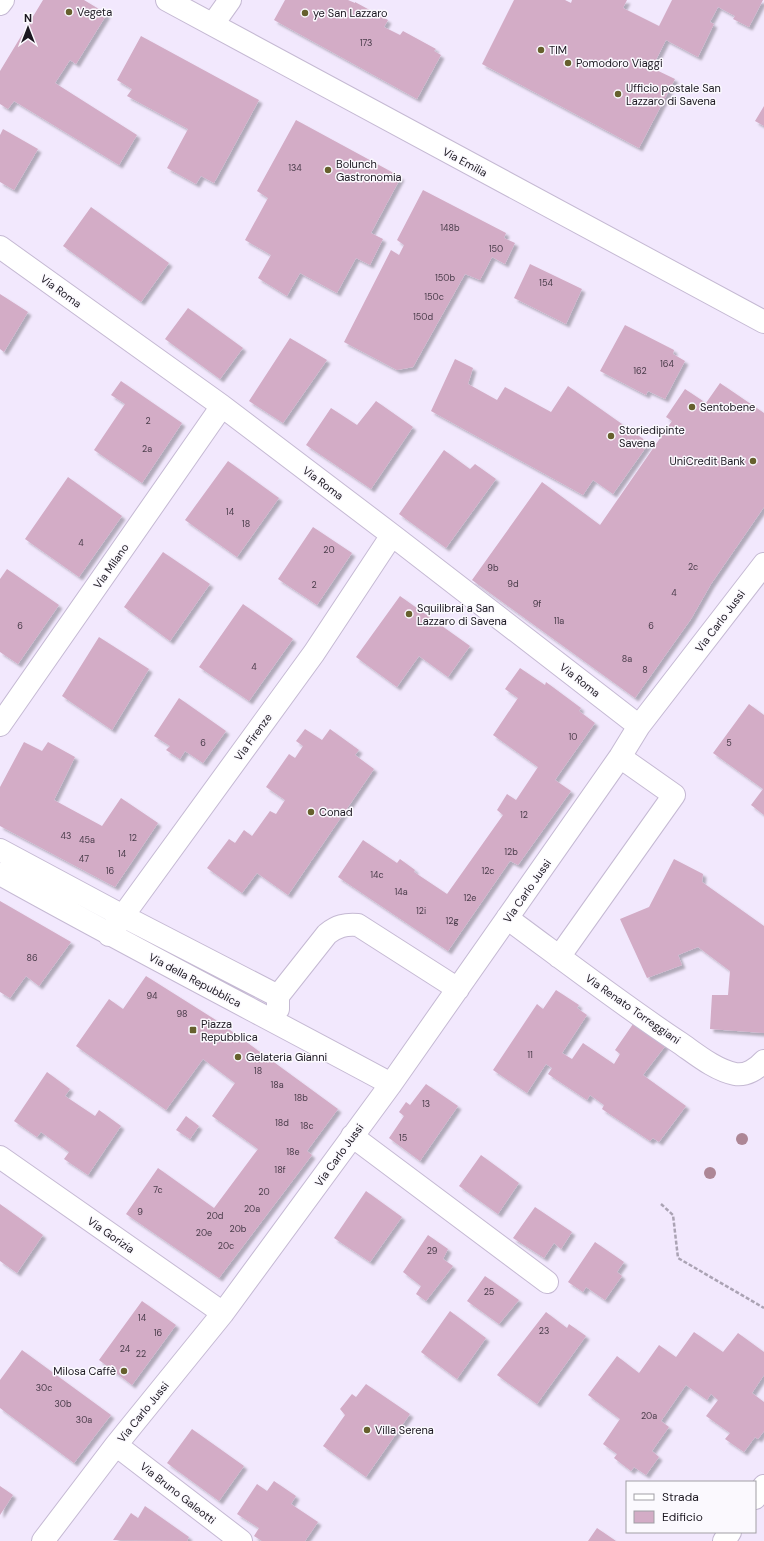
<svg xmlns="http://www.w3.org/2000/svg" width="764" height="1541" viewBox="0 0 764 1541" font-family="'DM Sans',sans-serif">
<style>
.building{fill:#d3acc6;filter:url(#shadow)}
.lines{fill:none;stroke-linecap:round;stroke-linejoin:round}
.minor-casing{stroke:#c5b9d3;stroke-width:24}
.major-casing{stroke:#c5b9d3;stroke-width:24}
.path{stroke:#aba3b4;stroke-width:2.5;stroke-dasharray:4 2;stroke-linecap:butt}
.minor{stroke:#fff;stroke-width:22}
.major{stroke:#fff;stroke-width:22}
.tree{fill:#ad8696}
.poi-dot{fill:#66602d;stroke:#fbf9fe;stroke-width:1.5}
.labels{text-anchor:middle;stroke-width:3;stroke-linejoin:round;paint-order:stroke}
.number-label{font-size:9px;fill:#493c4a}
.poi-label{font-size:11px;fill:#1b1720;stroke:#fbf9fe;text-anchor:start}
.street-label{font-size:11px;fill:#1b1720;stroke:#fbf9fe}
</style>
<defs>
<filter id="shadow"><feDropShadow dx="3.5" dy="3.5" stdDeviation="1" flood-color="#0004"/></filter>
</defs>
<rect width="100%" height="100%" fill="#f2e8fd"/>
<path class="building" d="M43 0H84L107 14 76 64 70 60 55 83 137 135 119 165 14 101 8 109 0 104V71Z
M285 0H348L355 3V2L388 20 384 27 400 35 403 31 436 49 434 51 441 55 417 99 274 20Z
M514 0H565L571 3 572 0H627L623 8 659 26 672 0H763L749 27 733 19 735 16 718 7 710 22 714 24 698 57 666 40 652 68 675 79 639 148 482 64Z
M141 36 259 100 214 183 201 176 196 184 167 168 188 129 127 96 132 89 117 80Z
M764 106V126L755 121Z
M296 120 401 177 371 233 383 239 370 265 356 258 337 293 300 273 287 296 258 278 271 255 245 240 268 198 257 191Z
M3 129 38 149 14 190 0 182V135Z
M423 190 506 233 504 238 515 243 505 264 492 257 480 280 465 274 413 367 397 370 344 342 391 250 399 255 404 245 397 240Z
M91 207 169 263 141 302 63 246Z
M530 264 582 289 566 324 514 298Z
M0 294 28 312 4 352 0 349Z
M188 308 243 348 220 379 165 339Z
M625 325 674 350 673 354 685 361 665 399 648 391 646 395 600 371Z
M290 338 327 360 283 423 249 401Z
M455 359 473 368 468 384 497 400 505 387 551 412 568 386 649 443 613 494 593 480 583 495 431 411Z
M121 381 182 423 142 483 94 450 125 404 111 395Z
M720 383 764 413V507L711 584 691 619 635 698 472 580 542 482 600 525 672 421 666 417 685 389 706 403Z
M376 401 413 427 371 489 306 445 331 408 357 425Z
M444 450 470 469 475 464 496 479 446 548 399 514Z
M228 461 279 498 237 557 185 520Z
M68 477 122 516 79 577 25 539Z
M313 527 352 553 317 605 278 579Z
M163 552 210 584 170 641 124 607Z
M7 569 59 605 18 664 0 652V579Z
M400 596 470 646 448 677 419 656 397 687 356 657Z
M243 604 293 639 249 701 199 667Z
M99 637 149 669 112 730 62 696Z
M520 668 545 685 546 682 581 708 579 711 595 723 555 780 571 791 518 865 510 861 448 951 338 877 363 840 397 863 400 859 415 870 414 872 447 894 503 815 497 810 507 794 516 800 538 767 493 735 518 698 505 689Z
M179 698 226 731 203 763 185 751 180 759 166 750 170 746 154 736Z
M749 704 764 715V815L751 805 763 789 713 753Z
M305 729 322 740 330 729 359 750 355 755 374 769 288 895 257 873 242 893 207 868 229 839 235 843 244 830 252 836 270 811 276 814 285 800 266 787 289 754 295 758 303 746 296 741Z
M24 742 42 751 48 742 75 757 54 800 102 826 121 798 158 823 115 887 0 826V787Z
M674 859 703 874 702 882 764 926V1033L710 1029 712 995H728L730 971 698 947 678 955 682 965 647 978 620 919 649 907Z
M0 901 71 942 39 986 26 976 10 998 0 992Z
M146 976 219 1022 338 1109 307 1151 312 1155 219 1278 126 1214 158 1168 214 1208 258 1149 212 1116 235 1083 203 1059 166 1110 76 1046 109 999 123 1009Z
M556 990 579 1005 577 1008 587 1015 562 1053 572 1059 583 1043 614 1064 620 1054 615 1050 633 1024 666 1045 643 1075 686 1106 659 1142 653 1138 650 1141 602 1109 604 1105 590 1095 587 1100 548 1074 552 1068 546 1064 527 1093 493 1070 537 1004 543 1009Z
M47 1072 70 1089 65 1096 95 1116 99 1110 121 1126 88 1175 64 1159 69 1152 41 1132 37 1137 14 1121Z
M426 1084 458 1106 420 1161 389 1138 404 1116 399 1112 406 1102 410 1105Z
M186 1116 199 1126 190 1139 176 1130Z
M481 1155 519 1183 498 1214 459 1186Z
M366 1191 402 1217 370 1262 334 1238Z
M0 1204 43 1235 17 1273 0 1261Z
M535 1207 572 1232 561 1249 554 1243 544 1258 513 1238Z
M428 1235 448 1249 443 1259 453 1266 426 1301 416 1294 421 1286 403 1272Z
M595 1242 624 1262 617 1272 622 1276 605 1300 586 1287 583 1292 568 1282Z
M485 1276 519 1300 499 1324 467 1301Z
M142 1301 176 1325 132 1385 99 1360Z
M450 1311 486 1338 457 1379 421 1352Z
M546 1312 567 1328 569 1324 586 1336 537 1404 497 1375Z
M694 1332 723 1352 738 1333 764 1352V1375L752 1393 764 1402V1431L758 1439 755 1437 744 1452 725 1439 730 1433 706 1416 718 1400 711 1394 707 1400 686 1385 661 1421 669 1427 652 1451 659 1457 646 1475 634 1467 631 1471 614 1458 617 1454 603 1444 620 1419 588 1395 617 1356 639 1373 659 1345 676 1357Z
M22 1350 111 1415 74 1463 0 1408V1380Z
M366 1384 410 1414 366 1477 323 1446 345 1415 340 1409 352 1394 356 1397Z
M192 1429 244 1466 219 1501 167 1463Z
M274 1481 296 1496 291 1504 318 1522 305 1541H262L254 1536 259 1528 237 1514 257 1484 267 1491Z
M0 1486 13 1495 0 1515Z
M145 1506 189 1537 187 1541 113 1540 131 1513 138 1518Z
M597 1528 616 1541H588Z"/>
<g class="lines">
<g class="minor-casing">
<path id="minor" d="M0 4 3 0
M213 24 230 0
M0 247 222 406 392 535 639 726
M0 725 222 406
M0 850 123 916 278 996
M0 874C129 946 261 1014 391 1084
M507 918C564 960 621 1004 680 1043 696 1054 715 1070 735 1074 746 1076 757 1069 764 1061
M109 935 314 653 392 535
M559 957 674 795 620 757
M278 1009V996L327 934C337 926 345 924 358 925L458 989
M352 1136 547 1282
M0 1157 223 1313
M116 1445 241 1541
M755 1498 764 1486
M43 1541 116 1445 223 1313 391 1084 620 757 639 726 764 564
M724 1541 730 1532"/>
</g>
<g class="major-casing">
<path id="major" d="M167 0 764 322"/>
</g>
<path class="path" d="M661 1204 673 1215 678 1258 764 1308"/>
<use href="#minor" class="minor"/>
<use href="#major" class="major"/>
</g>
<g class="tree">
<circle cx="742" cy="1139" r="6"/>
<circle cx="710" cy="1173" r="6"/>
</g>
<g class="poi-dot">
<circle cx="69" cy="12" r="4"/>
<circle cx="305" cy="13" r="4"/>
<circle cx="541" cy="50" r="4"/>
<circle cx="568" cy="63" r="4"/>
<circle cx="618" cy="94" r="4"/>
<circle cx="328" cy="170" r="4"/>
<circle cx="692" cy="407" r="4"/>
<circle cx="611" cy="436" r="4"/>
<circle cx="753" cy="461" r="4"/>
<circle cx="409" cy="614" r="4"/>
<circle cx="311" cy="812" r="4"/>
<rect x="189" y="1026" width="8" height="8" rx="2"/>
<circle cx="238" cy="1057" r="4"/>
<circle cx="124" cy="1371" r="4"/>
<circle cx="367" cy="1430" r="4"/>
</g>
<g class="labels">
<g class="number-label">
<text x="366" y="46">173</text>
<text x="295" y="171">134</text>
<text x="450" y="231">148b</text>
<text x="496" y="252">150</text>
<text x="445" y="281">150b</text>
<text x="546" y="286">154</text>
<text x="434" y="300">150c</text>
<text x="423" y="320">150d</text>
<text x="667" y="367">164</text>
<text x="640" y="374">162</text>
<text x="148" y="424">2</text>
<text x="147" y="452">2a</text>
<text x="230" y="515">14</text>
<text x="246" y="527">18</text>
<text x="81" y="546">4</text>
<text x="329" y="553">20</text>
<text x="693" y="570">2c</text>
<text x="493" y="571">9b</text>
<text x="513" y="587">9d</text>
<text x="314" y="588">2</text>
<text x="674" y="596">4</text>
<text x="537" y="607">9f</text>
<text x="559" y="624">11a</text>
<text x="20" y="629">6</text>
<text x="651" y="629">6</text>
<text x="627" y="662">8a</text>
<text x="254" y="670">4</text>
<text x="645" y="673">8</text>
<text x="573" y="740">10</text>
<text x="203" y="746">6</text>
<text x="729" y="746">5</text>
<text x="524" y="818">12</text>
<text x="66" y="839">43</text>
<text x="133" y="841">12</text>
<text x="87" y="843">45a</text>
<text x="511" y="855">12b</text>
<text x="122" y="857">14</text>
<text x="84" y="862">47</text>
<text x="110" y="874">16</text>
<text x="488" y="874">12c</text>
<text x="377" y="878">14c</text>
<text x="401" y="895">14a</text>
<text x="470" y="901">12e</text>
<text x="421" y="914">12i</text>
<text x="452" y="924">12g</text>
<text x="32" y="961">86</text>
<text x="152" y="999">94</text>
<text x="182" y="1017">98</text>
<text x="530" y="1058">11</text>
<text x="258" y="1074">18</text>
<text x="277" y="1088">18a</text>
<text x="301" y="1101">18b</text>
<text x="426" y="1107">13</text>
<text x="282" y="1126">18d</text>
<text x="307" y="1129">18c</text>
<text x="403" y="1141">15</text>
<text x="293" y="1155">18e</text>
<text x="280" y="1173">18f</text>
<text x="158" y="1193">7c</text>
<text x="264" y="1195">20</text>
<text x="252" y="1212">20a</text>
<text x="140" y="1215">9</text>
<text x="215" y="1219">20d</text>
<text x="238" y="1232">20b</text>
<text x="204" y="1236">20e</text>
<text x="226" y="1249">20c</text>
<text x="432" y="1254">29</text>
<text x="489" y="1295">25</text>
<text x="142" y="1321">14</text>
<text x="544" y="1334">23</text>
<text x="158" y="1336">16</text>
<text x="125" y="1352">24</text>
<text x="141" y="1357">22</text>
<text x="44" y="1391">30c</text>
<text x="63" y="1407">30b</text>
<text x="649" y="1419">20a</text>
<text x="84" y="1423">30a</text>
</g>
<g class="poi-label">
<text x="77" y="16">Vegeta</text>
<text x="313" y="17">ye San Lazzaro</text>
<text x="549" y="54">TIM</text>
<text x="576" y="67">Pomodoro Viaggi</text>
<text x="626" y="92">Ufficio postale San<tspan x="626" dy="13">Lazzaro di Savena</tspan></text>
<text x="336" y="168">Bolunch<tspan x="336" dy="13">Gastronomia</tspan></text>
<text x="700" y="411">Sentobene</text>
<text x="619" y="434">Storiedipinte<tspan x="619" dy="13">Savena</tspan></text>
<text x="745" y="465" text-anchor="end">UniCredit Bank</text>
<text x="417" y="612">Squilibrai a San<tspan x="417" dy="13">Lazzaro di Savena</tspan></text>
<text x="319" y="816">Conad</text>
<text x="201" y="1028">Piazza<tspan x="201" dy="13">Repubblica</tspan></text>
<text x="246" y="1061">Gelateria Gianni</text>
<text x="116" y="1375" text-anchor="end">Milosa Caffè</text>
<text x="375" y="1434">Villa Serena</text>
</g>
<g class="street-label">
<text transform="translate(465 162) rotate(28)" y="4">Via Emilia</text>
<text transform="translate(61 291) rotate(36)" y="4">Via Roma</text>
<text transform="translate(323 483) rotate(37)" y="4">Via Roma</text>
<text transform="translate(111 566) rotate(-55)" y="4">Via Milano</text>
<text transform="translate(720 621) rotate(-53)" y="4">Via Carlo Jussi</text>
<text transform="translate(580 680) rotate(38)" y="4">Via Roma</text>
<text transform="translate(253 737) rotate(-54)" y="4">Via Firenze</text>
<text transform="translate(527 891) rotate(-55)" y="4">Via Carlo Jussi</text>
<text transform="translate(195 980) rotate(28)" y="4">Via della Repubblica</text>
<text transform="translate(633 1009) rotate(35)" y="4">Via Renato Torreggiani</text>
<text transform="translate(339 1155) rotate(-54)" y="4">Via Carlo Jussi</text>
<text transform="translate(111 1235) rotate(35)" y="4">Via Gorizia</text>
<text transform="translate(143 1412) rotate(-51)" y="4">Via Carlo Jussi</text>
<text transform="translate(178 1493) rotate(38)" y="4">Via Bruno Galeotti</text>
</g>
</g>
<rect x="626" y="1481" width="130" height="52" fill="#fbf9fe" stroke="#a19fa5"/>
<rect x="634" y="1494" width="20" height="6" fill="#ffffff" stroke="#a19fa5"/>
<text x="662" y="1501" font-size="12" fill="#1b1720">Strada</text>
<rect x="634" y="1511" width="20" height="12" fill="#d3acc6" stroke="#a19fa5"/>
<text x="662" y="1521" font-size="12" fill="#1b1720">Edificio</text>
<g transform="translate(28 28)" stroke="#fbf9fe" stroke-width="3" paint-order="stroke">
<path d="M0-3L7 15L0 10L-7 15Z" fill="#1b1720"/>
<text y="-6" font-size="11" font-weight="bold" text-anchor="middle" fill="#1b1720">N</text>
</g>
</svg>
